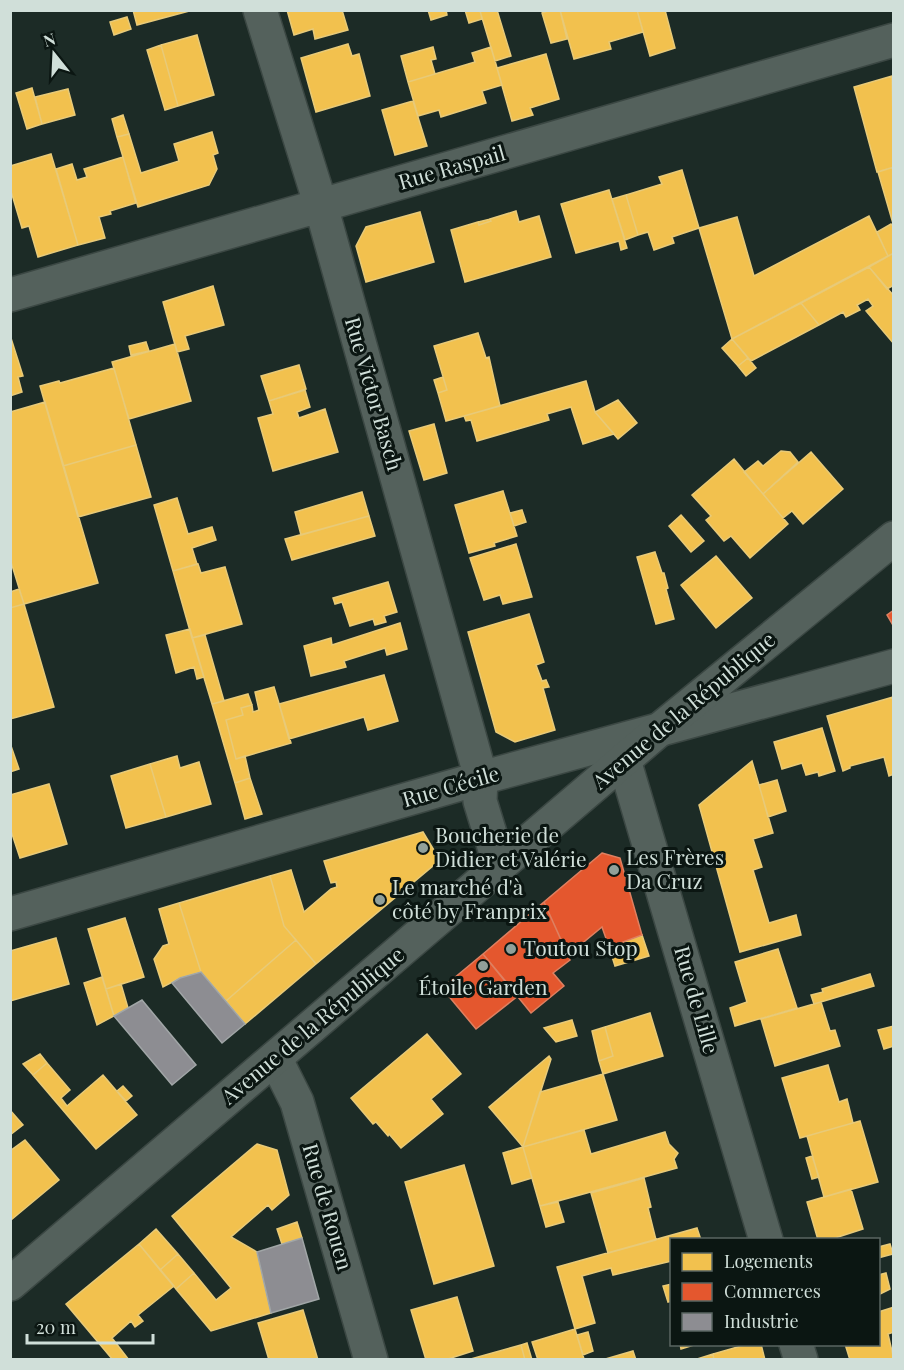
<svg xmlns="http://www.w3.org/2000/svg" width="904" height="1370" viewBox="0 0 904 1370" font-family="'Playfair Display',serif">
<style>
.homes{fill:#f2c14e;stroke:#e8ca78;stroke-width:1.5}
.shops{fill:#e4572e;stroke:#de8061;stroke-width:1.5}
.industry{fill:#8d8d92;stroke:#a1a6a7;stroke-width:1.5}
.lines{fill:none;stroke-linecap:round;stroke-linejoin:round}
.minor-casing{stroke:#3b4743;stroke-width:36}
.secondary-casing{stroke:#3b4743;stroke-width:36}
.minor{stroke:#54615c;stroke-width:33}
.secondary{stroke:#54615c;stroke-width:33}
.poi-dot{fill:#91a09a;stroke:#0b1612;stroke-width:2}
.labels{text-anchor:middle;stroke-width:6;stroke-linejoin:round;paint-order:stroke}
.street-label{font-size:21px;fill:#d0dfd9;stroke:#0b1612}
.poi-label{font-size:21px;fill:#d0dfd9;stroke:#0b1612;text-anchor:start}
</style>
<rect width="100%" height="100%" fill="#1c2b26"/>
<path class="homes" d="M133 10H193L137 25Z
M287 10H342L348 30 315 39 313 29 294 35Z
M428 10H446L447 15 431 20Z
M465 10H480L482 19 469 23Z
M497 10 511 56 495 61 480 11Z
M550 10H560L567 39 551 43 542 13Z
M560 10H637L643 32 609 42 611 49 574 59Z
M637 10H665L675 48 650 56Z
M127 17 131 29 114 35 110 22Z
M197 35 214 95 178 106 161 45Z
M348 44 352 56 359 54 370 96 316 112 301 58Z
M161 45 178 106 165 110 147 50Z
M433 47 436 59 431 60 435 74 408 82 401 56Z
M491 47 502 85 482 91 486 103 441 117 439 110 418 116 408 82 475 62 472 53Z
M546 54 559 99 530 108 533 115 512 121 497 68Z
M892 76 894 167 877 172 854 87Z
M32 88 42 124 27 129 16 93Z
M68 89 75 115 42 124 35 97Z
M413 101 427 146 395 155 382 110Z
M123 115 129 134 117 137 112 119Z
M212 132 218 153 213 155 217 169 209 185 138 207 117 137 129 134 141 173 179 161 174 144Z
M51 154 78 245 38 257 29 226 22 228 10 188V166Z
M123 157 136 203 110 211 111 214 99 217 105 238 78 245 56 169 72 164 77 180 87 177 84 169Z
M894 167V227L878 172Z
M682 170 699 228 672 237 674 243 654 250 648 232 638 235 626 195 662 184 659 177Z
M609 190 627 248 621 250 619 241 576 253 561 204Z
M626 195 638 235 625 240 612 199Z
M516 211 519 222 539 216 551 257 465 282 451 230 478 222 479 225 491 221 490 219Z
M420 212 434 262 366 282 356 246 366 227Z
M869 216 888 256 732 339 699 228 737 217 754 276Z
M490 219 491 221 479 225 478 222Z
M891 224 894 227V253L888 256 877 232Z
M894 253V285L887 289 869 267Z
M869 267 894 296V344L866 311 873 306 868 299 857 305 860 310 846 317 843 312 819 325 801 303Z
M213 286 224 325 185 336 189 349 177 352 163 302Z
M801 303 819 325 751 361 732 339Z
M478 333 486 358 489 357 500 406 446 421 438 393 447 390 434 346Z
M10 335 23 376 18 377 22 392 10 396Z
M732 339 748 358 738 366 722 348Z
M146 342 149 351 131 355 129 346Z
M175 344 191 401 129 419 112 362Z
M748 358 756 368 746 376 738 366Z
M299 365 306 389 269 401 261 376Z
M114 368 136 445 63 466 40 386 59 381 60 383Z
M443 377 447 390 438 393 434 380Z
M586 381 595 412 614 434 583 444 571 407 547 414 549 420 477 441 471 420 466 421 464 416Z
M305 390 310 407 297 412 299 418 325 409 338 452 273 471 258 418 273 414 269 401Z
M618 400 637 423 618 439 595 412Z
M45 402 98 583 24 604 10 559V412Z
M434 424 447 473 424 480 409 431Z
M136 445 151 497 78 517 63 466Z
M781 451 790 452 798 462 763 494 744 472 758 461 763 466Z
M811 452 843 489 803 524 792 511 783 518 763 494Z
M734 459 788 524 750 558 731 536 724 541 706 520 711 516 692 495Z
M503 491 517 536 494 543 495 546 469 553 455 505Z
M362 492 369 516 301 535 295 512Z
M177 498 188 534 212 527 216 540 192 548 197 564 173 571 154 505Z
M522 510 526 522 514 526 510 513Z
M681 515 704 541 691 552 669 526Z
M369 516 375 536 292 560 285 539Z
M516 544 532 597 503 604 500 595 484 600 470 558Z
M655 552 662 573H664L668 588 666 589 674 619 656 624 637 557Z
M716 556 752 598 716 628 681 585Z
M198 564 201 573 225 567 242 624 192 638 173 571Z
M388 582 397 612 384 616 386 622 375 625 373 619 350 626 342 602 335 604 333 598Z
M19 589 24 604 10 608V592Z
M24 604 54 707 10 719V608Z
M529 614 544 662 536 665 542 681 546 680 549 687 543 688 555 730 515 742 496 732 468 632Z
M400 623 407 649 387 655 385 648 344 661 346 667 311 676 304 646 331 638 332 645Z
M190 629 204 677 197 679 194 667 176 673 166 635Z
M205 635 224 701 212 704 192 638Z
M384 675 398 721 368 730 364 717 289 739 279 704Z
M274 687 291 743 236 759 226 720 243 715 241 708 252 705 253 712 259 710 255 692Z
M248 694 252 705 241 708 243 715 226 720 236 759 245 756 250 778 235 783 212 704Z
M893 697 894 774 889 776 884 757 850 766V768L843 771 827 716Z
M822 728 835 771 819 776 818 772 806 775 802 763 782 769 774 742Z
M10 743 19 769 10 772Z
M177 756 180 768 199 762 211 804 166 817 150 764Z
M752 761 773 833 753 839 762 867 753 870 769 923 796 915 801 935 740 952 699 805Z
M150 764 166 817 126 828 111 776Z
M250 778 262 814 245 819 235 783Z
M777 780 786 811 768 817 759 785Z
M49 784 67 844 20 858 10 828V795Z
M423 832 440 860 316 964 284 926 270 876 291 870 304 912 331 889 337 887 336 882 331 883 324 861Z
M270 876 284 926 296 940 226 1001 201 972 179 903Z
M179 903 201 972 180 978 163 987 154 959 163 946 169 944 159 909Z
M125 918 144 977 106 989 88 929Z
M642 935 649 956 615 966 609 947 619 943 620 947 624 946 623 942Z
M56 938 69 984 10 1001V951Z
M296 940 316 964 245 1024 226 1001Z
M778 949 797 1008 735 1026 730 1008 747 1002 735 962Z
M870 974 874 986 814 1004 811 995 823 992 822 989Z
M102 977 114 1016 97 1025 84 983Z
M121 984 128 1008 114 1016 106 989Z
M821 1002 830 1031 835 1030 840 1046 775 1066 761 1019Z
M650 1013 663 1056 603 1074 599 1061 613 1056 605 1027Z
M572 1020 577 1036 556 1042 544 1028Z
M894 1026V1046L884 1049 878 1030Z
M605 1027 613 1056 599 1061 592 1031Z
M427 1034 461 1074 431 1099 443 1114 401 1148 389 1134 388 1136 376 1122 373 1124 351 1098Z
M40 1054 47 1063 33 1075 23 1064Z
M549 1056 551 1059 523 1147 489 1107Z
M47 1063 70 1090 61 1098 67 1106 103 1075 137 1115 96 1149 33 1075Z
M828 1065 839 1102 847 1099 853 1123 800 1138 782 1078Z
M603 1074 617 1120 523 1147 540 1092Z
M123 1086 132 1096 126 1101 117 1091Z
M10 1110 23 1125 10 1135Z
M860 1121 878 1182 824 1197 807 1136Z
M584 1130 591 1154 665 1132 669 1144 678 1153 674 1159 677 1168 540 1206 523 1147Z
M25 1140 59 1180 11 1220 10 1151Z
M257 1144 277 1150 289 1195 272 1210 268 1205 231 1237 257 1252 271 1313 211 1331 176 1289 194 1273 216 1300 231 1288 172 1216Z
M523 1147 532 1178 512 1184 503 1153Z
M812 1156 819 1177 812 1179 806 1158Z
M464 1165 494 1266 434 1284 405 1182Z
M644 1178 651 1207 648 1208 656 1240 608 1253 591 1193Z
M851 1189 863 1229 829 1240H818L807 1202Z
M558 1202 564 1222 546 1227 540 1206Z
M297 1222 302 1238 282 1244 277 1229Z
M697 1228 701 1240H672V1261L613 1275 611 1268 582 1276 595 1323 575 1329 557 1267Z
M156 1229 178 1254 160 1270 139 1244Z
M139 1244 174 1286 138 1315 143 1321 135 1327 131 1321 112 1338 129 1360H113L66 1304Z
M890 1244 893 1254 878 1258V1247Z
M178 1254 194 1273 176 1289 160 1270Z
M886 1273 890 1289 878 1295V1275Z
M672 1284V1301L668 1302 663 1286Z
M457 1297 473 1351 445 1360H426L411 1310Z
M894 1307V1332L888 1334 894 1360H850L845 1344H878V1312Z
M303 1310 318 1360H269L258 1323Z
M575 1329 584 1359 538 1360 532 1342Z
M588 1332 593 1351 583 1355 577 1335Z
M527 1343 532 1360H525L521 1345Z
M680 1344H697L681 1349Z
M748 1344H761L765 1360H714L713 1354Z
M521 1345 525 1360H470L471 1359Z
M633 1351 636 1360H602Z
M713 1354 714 1360H694Z"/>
<path class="shops" d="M894 610V627L887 615Z
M602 853 620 858 642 935 623 942 624 946 620 947 619 943 609 947 602 927 568 955 544 902Z
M544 902 570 960 553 973 564 986 531 1013 483 954Z
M483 954 518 996 476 1029 442 988Z"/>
<path class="industry" d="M201 972 245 1024 222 1043 172 983 180 978Z
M142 1000 196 1065 172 1085 114 1016Z
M302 1238 319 1299 271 1313 257 1252Z"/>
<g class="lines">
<g class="minor-casing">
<path id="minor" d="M260 10 321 206 481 778 480 801 500 866
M10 295 894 40
M624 760 766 1240
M10 914 481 778 894 666
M275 1058 297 1102 371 1360
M796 1344 801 1360"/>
</g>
<g class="secondary-casing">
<path id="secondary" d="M10 1284 659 730 894 538"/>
</g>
<use href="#minor" class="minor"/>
<use href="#secondary" class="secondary"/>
</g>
<g class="poi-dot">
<circle cx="423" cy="848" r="6"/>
<circle cx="614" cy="870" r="6"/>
<circle cx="380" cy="900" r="6"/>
<circle cx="511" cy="949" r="6"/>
<circle cx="483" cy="966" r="6"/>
</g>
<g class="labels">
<g class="street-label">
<text transform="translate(452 168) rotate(-16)" y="7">Rue Raspail</text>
<text transform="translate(373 394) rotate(74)" y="7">Rue Victor Basch</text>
<text transform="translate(684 711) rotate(-40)" y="7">Avenue de la République</text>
<text transform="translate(451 787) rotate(-16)" y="7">Rue Cécile</text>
<text transform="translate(696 1000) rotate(74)" y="7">Rue de Lille</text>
<text transform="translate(313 1026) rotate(-40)" y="7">Avenue de la République</text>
<text transform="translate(327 1207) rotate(74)" y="7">Rue de Rouen</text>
</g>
<g class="poi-label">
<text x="435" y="843">Boucherie de<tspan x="435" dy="24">Didier et Valérie</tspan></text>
<text x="626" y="865">Les Frères<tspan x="626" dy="24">Da Cruz</tspan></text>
<text x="392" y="895">Le marché d'à<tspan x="392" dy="24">côté by Franprix</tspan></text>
<text x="523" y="956">Toutou Stop</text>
<text x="483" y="995" text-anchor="middle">Étoile Garden</text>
</g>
</g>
<rect width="904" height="1370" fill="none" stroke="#d0dfd9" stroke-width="24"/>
<rect x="670" y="1238" width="210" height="108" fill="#0b1612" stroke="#5a6662" stroke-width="1.5"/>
<rect x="682" y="1253" width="30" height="18" fill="#f2c14e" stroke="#5a6662" stroke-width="1.5"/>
<text x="724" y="1268" font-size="18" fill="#d0dfd9">Logements</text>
<rect x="682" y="1283" width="30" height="18" fill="#e4572e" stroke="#5a6662" stroke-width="1.5"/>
<text x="724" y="1298" font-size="18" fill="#d0dfd9">Commerces</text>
<rect x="682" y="1313" width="30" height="18" fill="#8d8d92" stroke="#5a6662" stroke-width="1.5"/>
<text x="724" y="1328" font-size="18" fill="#d0dfd9">Industrie</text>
<g transform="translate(54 54) rotate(342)" stroke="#0b1612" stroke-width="4.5" paint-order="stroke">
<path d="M0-4.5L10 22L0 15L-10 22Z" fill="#d0dfd9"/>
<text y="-9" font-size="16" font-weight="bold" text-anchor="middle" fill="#d0dfd9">N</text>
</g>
<path d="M27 1334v9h126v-9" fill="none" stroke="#d0dfd9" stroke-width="3"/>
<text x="36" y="1334" font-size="18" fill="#d0dfd9" stroke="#0b1612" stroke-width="4.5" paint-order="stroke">20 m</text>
</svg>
